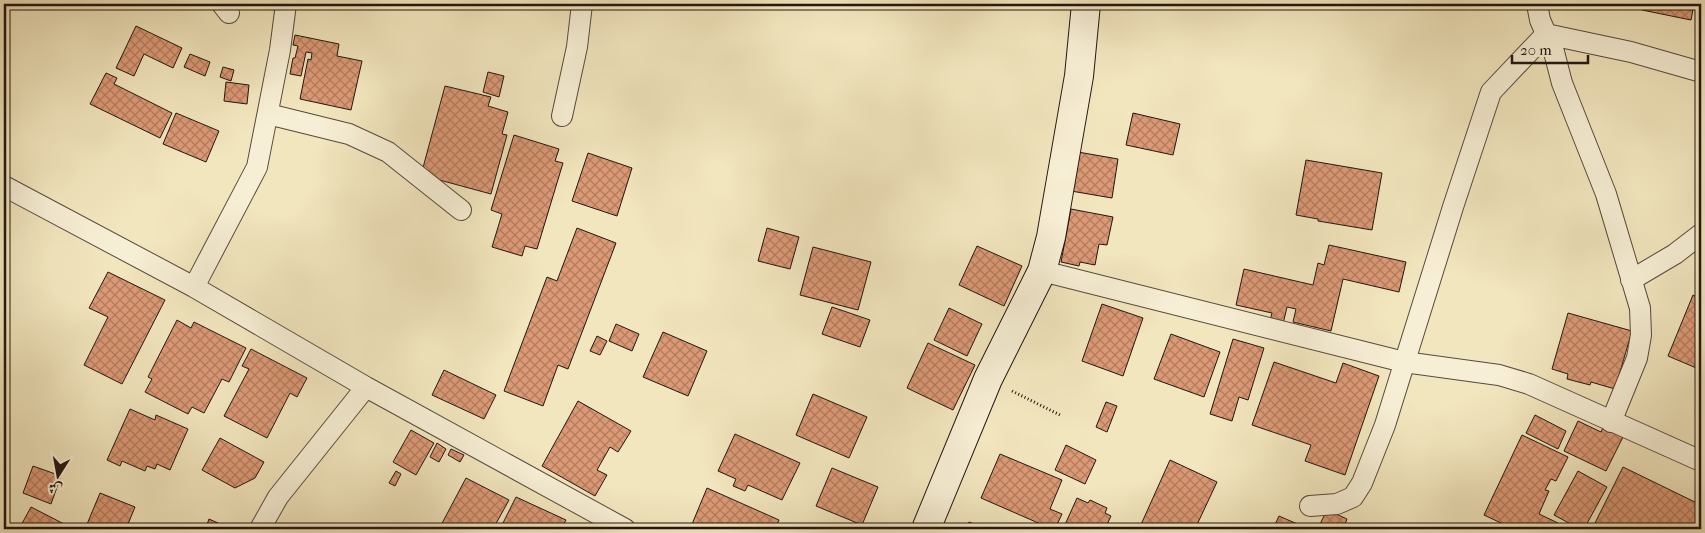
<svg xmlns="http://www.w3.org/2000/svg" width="1705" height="533" viewBox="0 0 1705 533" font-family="'IM FELL French Canon',Amiri,serif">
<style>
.building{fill:url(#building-cross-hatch);stroke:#221610}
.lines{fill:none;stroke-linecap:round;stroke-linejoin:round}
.street-casing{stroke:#564a3c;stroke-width:22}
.secondary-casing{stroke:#221610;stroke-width:30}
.path{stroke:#221610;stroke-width:3;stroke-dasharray:1 2.5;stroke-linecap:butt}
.street{stroke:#f7efd5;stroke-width:20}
.secondary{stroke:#f7efd5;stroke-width:28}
</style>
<defs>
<pattern id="building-cross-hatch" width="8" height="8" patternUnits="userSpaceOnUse" patternTransform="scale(1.25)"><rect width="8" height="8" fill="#dc9975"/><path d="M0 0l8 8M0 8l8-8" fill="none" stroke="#b27c5f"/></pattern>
</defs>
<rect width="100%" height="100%" fill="#f2e6be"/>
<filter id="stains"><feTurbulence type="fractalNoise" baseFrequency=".004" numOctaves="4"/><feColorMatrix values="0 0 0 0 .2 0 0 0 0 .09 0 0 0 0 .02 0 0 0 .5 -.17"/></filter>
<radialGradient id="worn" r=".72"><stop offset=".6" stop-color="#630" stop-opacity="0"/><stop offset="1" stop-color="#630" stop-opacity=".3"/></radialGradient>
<path class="building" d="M1643 4H1694L1691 20 1642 10Z
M136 26 182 48 173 68 144 54 134 76 116 68Z
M295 35 339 44 337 56 362 61 351 110 300 99 308 59 311 60 312 53 306 52 301 76 290 74 293 58H295L298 46 293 45Z
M190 54 210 62 205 76 184 67Z
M223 67 234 70 231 81 220 77Z
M488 72 504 76 499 97 483 92Z
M106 73 117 78 114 84 172 113 160 138 90 104Z
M226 82 249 85 247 104 224 101Z
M445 86 491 97 488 106 508 112 502 134 507 135 491 194 421 175Z
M176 113 219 131 206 162 163 144Z
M1133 113 1180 124 1173 155 1126 145Z
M514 135 559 149 555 161 563 163 537 249 525 246 522 256 492 247 502 214 491 210Z
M1078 152 1118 159 1112 198 1071 191Z
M588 153 632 168 617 216 572 201Z
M1306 160 1382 173 1372 230 1318 221V219L1296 215Z
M1071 209 1113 217 1107 245 1099 244 1095 265 1080 262 1079 266 1061 262Z
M577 228 616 243 568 369 558 365 543 406 504 391 547 277 557 281Z
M767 228 799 237 790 269 758 261Z
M1329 245 1406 262 1399 292 1343 279 1331 331 1293 322 1296 309 1287 307 1283 324 1270 321 1272 313 1236 305 1244 269 1313 285 1318 263 1324 265Z
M977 246 1022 266 1004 306 959 285Z
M813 247 871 262 858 310 800 295Z
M108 272 165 300 122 384 84 365 108 317 89 308Z
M1693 295 1701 299V370L1668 356Z
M1102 304 1143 318 1123 376 1082 361Z
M832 307 870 320 860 347 822 334Z
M949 308 982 324 967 356 934 340Z
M1568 313 1632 331 1615 389 1591 382 1590 385 1567 379 1568 374 1552 369Z
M177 320 191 328 194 322 246 348 229 382 222 379 204 413 192 407 188 414 145 392 152 379 148 377Z
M616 324 639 334 632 351 609 341Z
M663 332 707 351 688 396 643 377Z
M1171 334 1220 352 1204 397 1154 379Z
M597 336 607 341 600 355 590 351Z
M1233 339 1264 348 1248 400 1239 397 1232 421 1210 414Z
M928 343 975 365 953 410 907 388Z
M251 349 307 378 297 397 290 393 267 438 224 416 249 369 242 366Z
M1274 362 1336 383 1343 363 1379 376 1345 475 1305 461 1311 445 1252 425Z
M444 370 496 395 484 419 432 395Z
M813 394 867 417 849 458 796 435Z
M578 401 631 431 618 452 610 447 597 470 607 475 595 496 542 466Z
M1106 402 1117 406 1107 432 1096 427Z
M130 409 155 420 156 415 188 429 170 470 157 464 155 469 147 466 145 471 122 461 120 466 107 460Z
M1535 415 1566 431 1558 449 1526 433Z
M1701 417V429L1696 427Z
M1578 421 1601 432 1604 425 1624 435 1606 471 1564 451Z
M411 430 434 443 416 475 393 462Z
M735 434 800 463 782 500 748 485 745 491 733 486 736 479 718 471Z
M1522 435 1568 457 1556 481 1551 479 1545 490 1549 491 1539 514 1558 523 1555 529H1505L1500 527 1501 523 1484 515Z
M220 438 264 462 255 478 235 488 202 470Z
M437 443 446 449 439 462 430 457Z
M1066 445 1096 460 1085 484 1055 470Z
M451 449 464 455 460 462 448 455Z
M1000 454 1062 480 1050 509 1062 514 1055 529H1052L981 498Z
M1170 460 1217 482 1195 529 1188 527 1187 529H1139Z
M33 466 61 476 51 504 23 493Z
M1623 467 1701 505V516L1695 529H1592Z
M832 468 878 487 862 525 816 506Z
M396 471 401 474 395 486 389 483Z
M1578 471 1607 487 1584 529H1580L1554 515Z
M466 478 509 500 493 529H439Z
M707 488 779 520 775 529H690Z
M100 493 135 507 126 529H85Z
M516 497 566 520 561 529H500Z
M1077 498 1088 503 1090 500 1107 508 1105 513 1111 516 1105 529H1063Z
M31 507 66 525 64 529H19Z
M1327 510 1347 519 1343 529 1318 528Z
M1279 516 1309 529H1273Z
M209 519 218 523 216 529 206 527Z
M969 522 987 529H966Z
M157 525 166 529H155Z"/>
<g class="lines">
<g class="street-casing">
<path id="street" d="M222 4 229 13
M1537 4 1540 20 1554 52 1562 83 1606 194 1640 308 1641 335 1637 358 1611 422
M268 114 349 134 388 152 461 210
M562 116 577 47 582 4
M4 186 194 287 366 387 278 497 260 529
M1042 271 1404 362 1499 375 1529 384 1701 461
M1631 280 1675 254 1701 234
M194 287 257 167 280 50 286 4
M366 387 625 529
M1310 506 1337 504 1353 497 1362 483 1385 425 1453 207 1491 92 1546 34 1631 52 1701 72"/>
</g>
<g class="secondary-casing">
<path id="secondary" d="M926 529 988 379 1042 271 1051 237 1079 76 1086 4"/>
</g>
<path class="path" d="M1012 391 1060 415"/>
<use href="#street" class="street"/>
<use href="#secondary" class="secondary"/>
</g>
<rect width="1705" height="533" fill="none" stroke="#f2e6be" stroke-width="20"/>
<rect x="5" y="5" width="1695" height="523" fill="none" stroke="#221610" stroke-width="2.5"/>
<rect x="10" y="10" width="1685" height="513" fill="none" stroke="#221610"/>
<g transform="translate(58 476) rotate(191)" stroke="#f7efd5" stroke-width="4" paint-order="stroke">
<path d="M0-4L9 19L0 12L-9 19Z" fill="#221610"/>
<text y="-8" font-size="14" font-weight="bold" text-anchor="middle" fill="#221610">ش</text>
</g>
<path d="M1512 55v8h76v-8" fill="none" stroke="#221610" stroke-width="2.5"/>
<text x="1520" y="55" font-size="15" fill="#221610" stroke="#f7efd5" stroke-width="4" paint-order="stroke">20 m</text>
<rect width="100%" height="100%" filter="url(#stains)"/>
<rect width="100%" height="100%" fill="url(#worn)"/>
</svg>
